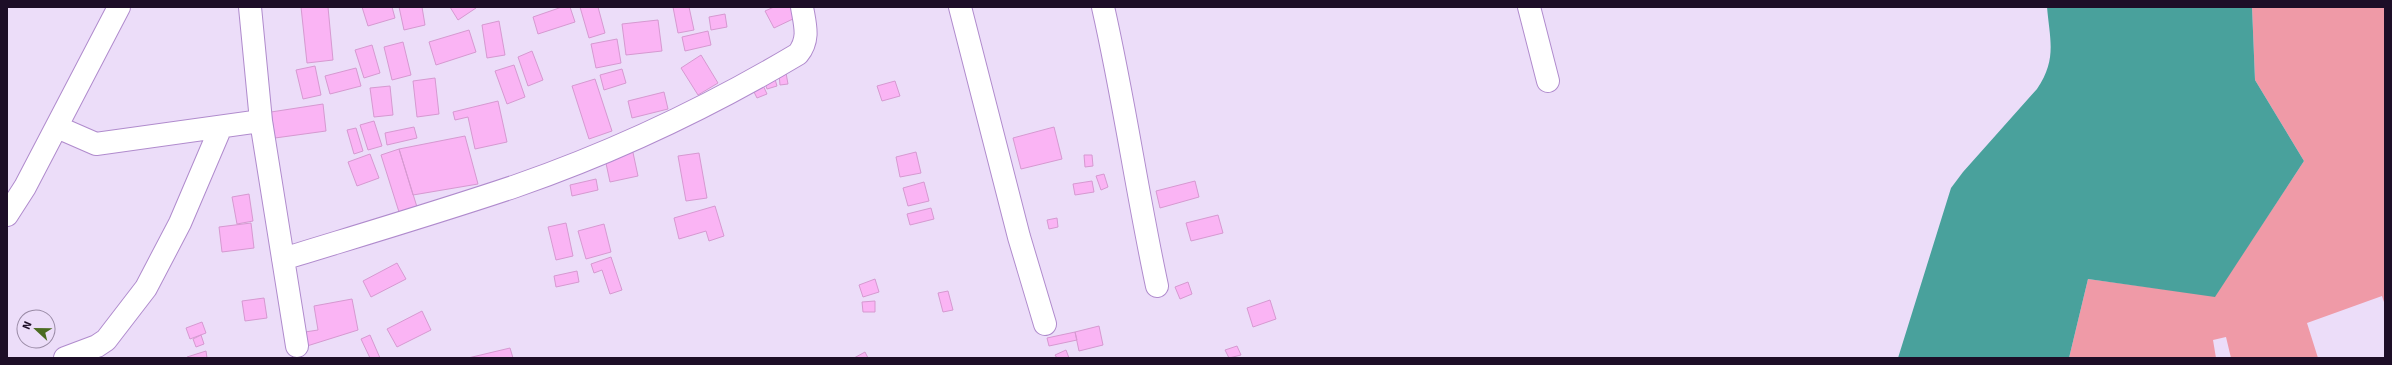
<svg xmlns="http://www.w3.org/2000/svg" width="2392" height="365" viewBox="0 0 2392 365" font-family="Signika,sans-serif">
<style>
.green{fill:#ef9aa7}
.water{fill:#49a19c}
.building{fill:#fab4f4;stroke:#d699d1}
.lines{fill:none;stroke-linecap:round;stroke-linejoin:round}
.minor-casing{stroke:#b08bcd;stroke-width:24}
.minor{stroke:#fff;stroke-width:22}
</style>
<rect width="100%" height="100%" fill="#ecddf9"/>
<path class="green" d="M2252 7H2385V305L2382 296 2307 323 2318 358H2231L2226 337 2213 340 2216 358H2069L2088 279 2215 296 2304 161 2255 80Z"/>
<path class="water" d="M2047 7H2252L2255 80 2304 161 2215 297 2088 279 2069 358H1898L1951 188 1963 172 2037 89C2057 59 2050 41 2047 7Z"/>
<path class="building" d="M301 7H328L333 60 307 63Z
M362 7H392L395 18 368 26Z
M399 7H422L425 25 404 30Z
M450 7H476V8L458 20Z
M562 7H570L575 22 538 34 533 17Z
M580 7H598L605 33 589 38Z
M673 7H689L694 30 678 33Z
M774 7H790L795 18 774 28 765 11Z
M725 14 727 27 711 30 709 17Z
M658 20 662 51 626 55 622 24Z
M499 21 505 55 487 58 482 25Z
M469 30 476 52 436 65 429 42Z
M708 31 711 45 685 51 682 37Z
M617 39 621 63 596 68 591 44Z
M403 42 411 75 392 80 384 47Z
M372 45 380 73 364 78 355 50Z
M532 51 543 80 528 86 518 57Z
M701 55 718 83 698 95 681 68Z
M514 65 525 97 507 104 495 71Z
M315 66 321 95 303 99 296 70Z
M356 68 361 86 330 94 325 76Z
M622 69 626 83 604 90 600 75Z
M786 73 788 84 780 85 779 74Z
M774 76 777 86 767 89 764 80Z
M435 78 439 114 417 117 413 81Z
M595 79 612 131 589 139 572 86Z
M895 81 900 96 882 101 877 86Z
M762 83 767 94 757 98 752 88Z
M390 86 393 115 374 117 370 88Z
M664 92 668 109 632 118 628 101Z
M498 101 507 142 475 149 468 117 455 120 453 112Z
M323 104 326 131 275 138 271 112Z
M374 121 382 146 368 150 360 125Z
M414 127 417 138 387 145 385 133Z
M1054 127 1062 159 1021 169 1013 138Z
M356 128 363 151 354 154 347 130Z
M465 136 478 184 413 195 399 149Z
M632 148 638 176 610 182 604 154Z
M399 149 417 207 399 212 381 155Z
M916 152 921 173 900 177 896 157Z
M699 153 707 198 686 201 678 156Z
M370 154 379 178 357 186 348 162Z
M1084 155H1092L1093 166 1085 167Z
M1104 174 1108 187 1101 190 1096 176Z
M596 179 598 190 572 196 570 185Z
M1092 181 1094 192 1075 195 1073 184Z
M1195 181 1199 197 1160 208 1156 191Z
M924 182 929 201 908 206 903 188Z
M249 194 253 221 237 224 232 197Z
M715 206 724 236 709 241 706 231 679 239 674 218Z
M931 208 934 219 910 225 907 214Z
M1218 215 1223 233 1191 241 1186 223Z
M1057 218 1058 227 1049 229 1047 220Z
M251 223 254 248 222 252 219 227Z
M566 223 573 256 556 260 548 227Z
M604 224 611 252 586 259 578 231Z
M611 257 622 290 610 294 602 270 594 273 591 264Z
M397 263 406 279 371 297 363 281Z
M577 271 579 282 556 287 554 276Z
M875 279 879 292 863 297 859 285Z
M1188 282 1192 294 1180 299 1175 287Z
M948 291 953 310 943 312 938 293Z
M264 298 267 318 245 321 242 301Z
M352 299 358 330 307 346 305 332 318 330 314 306Z
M1270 300 1276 319 1253 327 1247 308Z
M875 301V312H863L862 302Z
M422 311 431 330 397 347 387 329Z
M202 322 206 333 190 339 186 328Z
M1099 326 1103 345 1079 351 1075 332Z
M1075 332 1077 340 1049 346 1047 338Z
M201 335 204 344 196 347 193 339Z
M370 335 380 358H370L361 339Z
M1237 346 1241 355 1229 358 1225 350Z
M510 348 513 358H468Z
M1066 350 1069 358H1057L1055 355Z
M206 351 207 358H187V357Z
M865 352 868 358H854Z"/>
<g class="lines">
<g class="minor-casing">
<path id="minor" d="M250 7 261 121 297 346
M960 7 1019 237 1045 324
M1103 7C1124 99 1137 193 1157 286
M1529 7 1548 81
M57 127 96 144 261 121
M7 215 25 187 119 7
M283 259C361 235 439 212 516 186 614 152 709 107 798 54 810 39 805 25 802 7
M65 358 97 346 106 340 146 288 180 223 221 127"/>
</g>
<use href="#minor" class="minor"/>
</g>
<rect width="2392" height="365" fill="none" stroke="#1d0e27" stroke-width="16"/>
<g transform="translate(36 329) rotate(292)"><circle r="19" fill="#ecddf9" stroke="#998aa5"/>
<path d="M0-3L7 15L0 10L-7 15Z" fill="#4b6b21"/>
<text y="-6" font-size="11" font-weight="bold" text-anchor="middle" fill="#1d0e27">N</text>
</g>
</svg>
